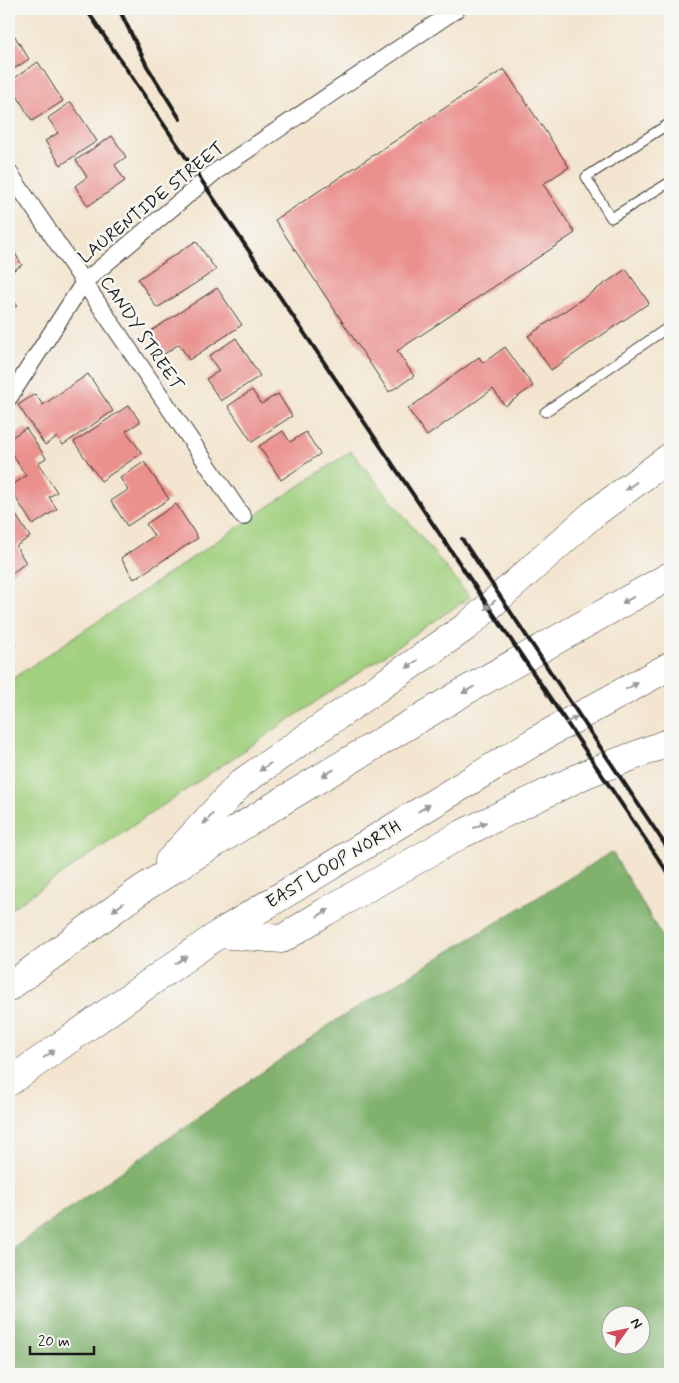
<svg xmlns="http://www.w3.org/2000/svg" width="679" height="1383" viewBox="0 0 679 1383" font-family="Mynerve,sans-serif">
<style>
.green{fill:#a1d07f;stroke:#5e764e}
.forest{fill:#80b26e;stroke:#4e6745;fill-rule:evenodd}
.building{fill:#ea918e}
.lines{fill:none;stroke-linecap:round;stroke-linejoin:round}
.service-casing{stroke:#3c3a37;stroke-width:11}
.minor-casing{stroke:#3c3a37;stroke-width:18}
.motorway-casing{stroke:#3c3a37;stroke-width:29}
.service{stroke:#fff;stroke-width:9}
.minor{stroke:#fff;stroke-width:16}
.motorway{stroke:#fff;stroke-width:28}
.rail{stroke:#1c1c1c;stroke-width:4}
.oneway{fill:#999}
.labels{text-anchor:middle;stroke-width:5;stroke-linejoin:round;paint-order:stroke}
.street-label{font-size:18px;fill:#1c1c1c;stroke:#f6f6f2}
</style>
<rect width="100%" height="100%" fill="#f6f6f2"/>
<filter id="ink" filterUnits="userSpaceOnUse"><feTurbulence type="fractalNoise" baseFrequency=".02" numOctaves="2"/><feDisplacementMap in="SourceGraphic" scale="10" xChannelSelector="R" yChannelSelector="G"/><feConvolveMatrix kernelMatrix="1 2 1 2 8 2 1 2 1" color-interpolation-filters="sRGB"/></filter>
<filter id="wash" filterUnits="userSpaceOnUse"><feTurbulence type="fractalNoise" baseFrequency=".0096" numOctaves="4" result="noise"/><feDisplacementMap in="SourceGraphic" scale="20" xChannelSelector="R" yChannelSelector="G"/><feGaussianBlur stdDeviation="1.12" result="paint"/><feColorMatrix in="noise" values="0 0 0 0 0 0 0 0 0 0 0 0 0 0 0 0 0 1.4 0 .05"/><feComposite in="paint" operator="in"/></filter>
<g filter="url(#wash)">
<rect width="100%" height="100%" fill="#f3e5cf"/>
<path class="green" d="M351 451 470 597 9 910V681Z"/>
<path class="forest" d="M612 852 670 950V1374H9V1251L332 1023ZM612 1316H642V1346H612Z"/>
<g id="blocks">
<path class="building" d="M9 27 29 59 9 72Z
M38 62 63 101 32 121 9 82Z
M504 69 569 167 543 184 575 233 397 351 414 376 389 392 275 220Z
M71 102 97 141 61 165 45 141 58 133 48 118Z
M112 136 126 157 115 165 125 181 88 206 75 186 87 177 76 160Z
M196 241 216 270 157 308 138 279Z
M13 250 22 265 9 273V253Z
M626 269 649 303 551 370 528 336Z
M217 288 242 325 189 360 179 344 163 355 148 333Z
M9 292 17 306 9 311Z
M236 338 260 376 221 401 206 379 219 371 209 356Z
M505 347 533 386 505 406 493 389 427 436 408 409 479 357 483 363Z
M88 374 113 411 63 445 57 437 45 445 18 405 35 394 43 405Z
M252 390 261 404 278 394 292 416 252 442 228 406Z
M129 405 140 422 126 431 142 453 101 481 74 442Z
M26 428 46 458 38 463 57 492 49 497 57 509 33 525 9 487 26 476 9 449V439Z
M283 431 290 442 306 432 320 454 281 480 259 446Z
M144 462 169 499 127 526 111 501 128 490 120 478Z
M176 504 198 538 134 579 121 558 154 536 146 524Z
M14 512 30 537 16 546 26 563 9 575V515Z
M11 638 15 647 9 650V639Z"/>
</g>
</g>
<g filter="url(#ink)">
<use href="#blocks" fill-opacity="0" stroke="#3c3a37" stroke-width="1"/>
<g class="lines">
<g class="service-casing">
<path id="service" d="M670 123 586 177 611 218 670 182
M545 412 670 326"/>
</g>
<g class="minor-casing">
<path id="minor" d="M9 172 243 517
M9 398 84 282 215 172 457 9"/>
</g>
<g class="motorway-casing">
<path id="motorway" d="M169 861 241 783 467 626 592 515 670 457
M219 934 282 939 325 912 462 834 586 774 670 742
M9 987 142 889 287 798 467 690 670 576
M9 1082 219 934 547 734 670 666"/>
</g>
<use href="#service" class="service"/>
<use href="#minor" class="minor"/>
<use href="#motorway" class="motorway"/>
<path class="rail" d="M86 9 670 876
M119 9 147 66 180 119
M462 539 670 852"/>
</g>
<defs><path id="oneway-solid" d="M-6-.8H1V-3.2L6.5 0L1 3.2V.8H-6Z" transform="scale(1.25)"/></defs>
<g class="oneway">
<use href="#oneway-solid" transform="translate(631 486) rotate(144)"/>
<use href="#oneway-solid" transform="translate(628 600) rotate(151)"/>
<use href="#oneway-solid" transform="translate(490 605) rotate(139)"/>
<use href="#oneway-solid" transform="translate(412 664) rotate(145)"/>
<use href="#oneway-solid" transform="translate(632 686) rotate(-28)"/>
<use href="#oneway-solid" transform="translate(468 690) rotate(150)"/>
<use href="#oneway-solid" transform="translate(571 720) rotate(-29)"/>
<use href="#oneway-solid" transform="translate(265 767) rotate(145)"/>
<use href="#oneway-solid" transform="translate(328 773) rotate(149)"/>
<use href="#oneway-solid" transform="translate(424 808) rotate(-31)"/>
<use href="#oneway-solid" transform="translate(208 819) rotate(133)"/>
<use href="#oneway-solid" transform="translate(480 825) rotate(-26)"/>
<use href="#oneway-solid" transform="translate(118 907) rotate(144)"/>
<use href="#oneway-solid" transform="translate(323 913) rotate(-31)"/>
<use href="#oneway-solid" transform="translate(181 960) rotate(-35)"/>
<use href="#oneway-solid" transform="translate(49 1054) rotate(-35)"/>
</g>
</g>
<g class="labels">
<g class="street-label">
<text transform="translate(151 202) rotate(-39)" y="6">LAURENTIDE STREET</text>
<text transform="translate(142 333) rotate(56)" y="6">CANDY STREET</text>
<text transform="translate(333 864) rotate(-31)" y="6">EAST LOOP NORTH</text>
</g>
</g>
<rect width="679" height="1383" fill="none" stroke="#f6f6f2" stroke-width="30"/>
<g transform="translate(626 1330) rotate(57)"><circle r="24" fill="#f6f6f2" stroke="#9f9f9c"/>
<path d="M0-4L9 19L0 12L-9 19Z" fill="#d1495b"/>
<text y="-8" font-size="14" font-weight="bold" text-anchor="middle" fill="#1c1c1c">N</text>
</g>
<path d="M30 1346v8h64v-8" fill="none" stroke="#1c1c1c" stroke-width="2.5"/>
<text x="38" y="1346" font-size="15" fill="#1c1c1c" stroke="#f6f6f2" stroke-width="4" paint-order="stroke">20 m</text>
</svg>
